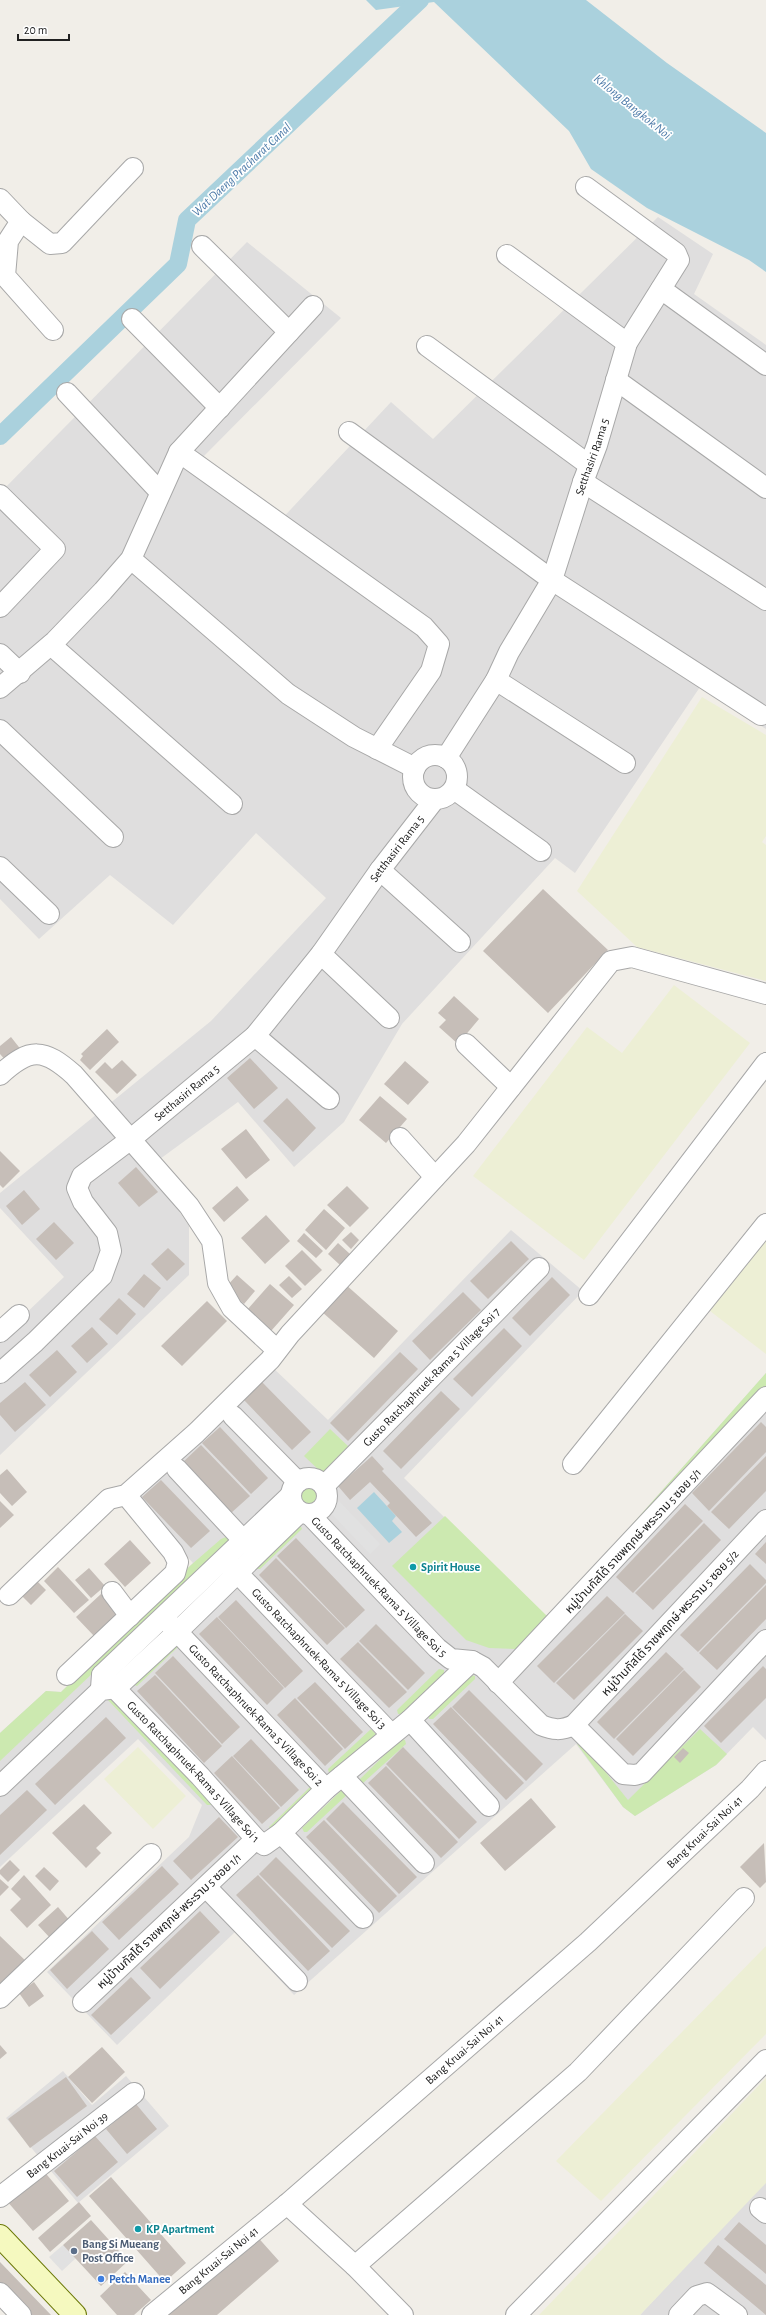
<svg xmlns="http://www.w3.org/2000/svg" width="766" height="2315" viewBox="0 0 766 2315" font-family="'Alegreya Sans','Noto Sans Thai',sans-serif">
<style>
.residential{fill:#dfdede}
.farmland{fill:#edefd5}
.grass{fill:#cce9b0}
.parking{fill:#e1e1e1}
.water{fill:#aad1dd}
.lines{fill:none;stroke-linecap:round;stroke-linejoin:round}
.canal{stroke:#aad1dd;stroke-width:18}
.building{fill:#c6beb8}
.street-casing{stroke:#a8a8a8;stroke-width:22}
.secondary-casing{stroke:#6c7908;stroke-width:24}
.street{stroke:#fff;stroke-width:20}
.secondary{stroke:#f5f9bf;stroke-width:22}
.culture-dot{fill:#0f9aa8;stroke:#fff;stroke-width:1.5}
.service-dot{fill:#5c6f8a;stroke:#fff;stroke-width:1.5}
.shop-dot{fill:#3f7fe0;stroke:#fff;stroke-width:1.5}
.labels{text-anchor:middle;stroke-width:3.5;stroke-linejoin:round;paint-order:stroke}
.street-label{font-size:12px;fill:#212121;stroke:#fff}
.culture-label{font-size:12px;font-weight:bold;fill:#0d838f;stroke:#fff;text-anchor:start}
.service-label{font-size:12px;font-weight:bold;fill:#4e5e75;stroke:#fff;text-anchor:start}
.shop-label{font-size:12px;font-weight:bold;fill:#366cbe;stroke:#fff;text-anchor:start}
.water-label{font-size:13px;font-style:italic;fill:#4c7aa8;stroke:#fff}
</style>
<rect width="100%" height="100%" fill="#f1eee8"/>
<path class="residential" d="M658 217 713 254 694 294 766 345V729L700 687 575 873 555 858 402 1024 344 1122 294 1167 238 1102 149 1167 189 1226V1275L0 1455V1338L64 1277 0 1208V1193L211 1021 326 898 256 833 173 925 110 875 39 939 0 899V493L247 242 341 318 204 456 278 523 391 402 433 439Z
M511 1230 583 1291 404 1478 546 1616 628 1529 766 1373V1740L753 1727 716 1765 635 1816 623 1807 576 1744 294 1995 235 1932 117 2045 47 1972 189 1837 202 1805 138 1739 0 1867V1733L46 1691 61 1692 193 1563 130 1495 271 1366 328 1420Z
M63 2071 92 2105 126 2076 169 2126 78 2203 6 2118Z
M766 2179V2315H640Z"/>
<path class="farmland" d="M702 697 766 735V836L762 842 766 845V981L637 947 577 891Z
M674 985 750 1043 584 1260 473 1176 587 1027 622 1053Z
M766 1240V1354L710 1311Z
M138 1747 186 1796 153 1829 104 1779Z
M766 1946V2034L601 2201 556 2161Z
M766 2078V2183L640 2315H539Z"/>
<path class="grass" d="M766 1373V1390L517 1649 489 1648 466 1640 392 1566 445 1516 547 1616 628 1529Z
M330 1429 349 1447 327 1471 321 1472 304 1456Z
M299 1496a10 10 0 1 1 20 0a10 10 0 1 1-20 0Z
M300 1524 302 1529 260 1569H256Z
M226 1537 230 1541 228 1545 0 1761V1733L46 1691 61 1692 191 1565 221 1539Z
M175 1641 179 1646 137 1686 134 1685Z
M439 1669 444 1670V1674L402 1714H398L397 1710Z
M470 1675 475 1676V1679L433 1719H429L428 1715Z
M110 1697 211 1802V1805H207L107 1699Z
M371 1729 376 1734 333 1773H329L328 1769Z
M700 1729 727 1754 716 1765 635 1816 623 1807 577 1744 584 1745 628 1800Z
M401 1739 405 1740 406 1744 362 1784 359 1780Z
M311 1786 315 1787 270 1830 269 1827Z
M345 1787 350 1792 307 1832H304L302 1828Z"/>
<path class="parking" d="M339 1501 380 1544 370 1554 329 1511Z
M63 2245 76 2258 62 2271 49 2257Z"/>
<path class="water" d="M366 0H586L667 63 766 133V272L749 260 647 208 591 169 569 131 434 2 376 10Z
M374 1492 396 1516 392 1521 402 1532 389 1543 357 1508Z"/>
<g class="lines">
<path class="canal" d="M0 436 178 264 187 220 420 0"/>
</g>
<path class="building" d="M543 889 608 950 548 1013 483 951Z
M454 996 479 1019 458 1044 439 1027 446 1020 438 1013Z
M107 1029 119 1042 90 1070 80 1060 83 1056 81 1054Z
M11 1037 22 1051 7 1062 0 1054V1046Z
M250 1058 278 1088 254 1109 227 1078Z
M122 1060 137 1075 117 1094 95 1072 105 1062 112 1069Z
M405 1061 429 1082 408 1105 384 1084Z
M380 1096 407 1119 386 1143 359 1120Z
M287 1098 316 1128 293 1152 263 1121Z
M246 1129 270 1160 246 1179 221 1149Z
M0 1151 20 1171 3 1188 0 1185Z
M136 1167 158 1192 139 1207 118 1183Z
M237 1186 249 1200 224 1222 212 1208Z
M347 1186 369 1208 350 1227 327 1205Z
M24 1190 40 1209 22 1225 6 1206Z
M324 1209 345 1228 326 1250 305 1230Z
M266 1215 290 1241 265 1264 241 1238Z
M54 1222 74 1243 56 1260 36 1239Z
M351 1232 359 1240 351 1249 342 1240Z
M304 1233 323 1251 316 1258 297 1241Z
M511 1241 529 1259 488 1299 470 1281Z
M338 1243 350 1254 340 1265 328 1254Z
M168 1248 185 1264 167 1281 151 1264Z
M302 1250 322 1270 305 1286 285 1266Z
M144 1274 161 1288 144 1308 127 1294Z
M237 1275 255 1291 244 1304 225 1288Z
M289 1276 302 1289 292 1298 279 1285Z
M552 1277 570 1295 530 1336 512 1318Z
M270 1284 294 1305 271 1331 247 1310Z
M345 1284 398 1331 374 1358 321 1311Z
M463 1292 481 1310 430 1360 412 1341Z
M119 1298 136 1314 117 1335 99 1319Z
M207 1301 227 1321 182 1366 161 1346Z
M92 1327 108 1344 87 1363 71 1346Z
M504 1328 522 1346 472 1397 453 1379Z
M57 1350 77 1372 50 1397 29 1375Z
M400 1352 418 1369 348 1441 330 1423Z
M25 1382 46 1405 15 1432 0 1415V1403Z
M262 1382 311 1432 292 1450 244 1400Z
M441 1391 460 1409 401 1469 383 1451Z
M761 1422 766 1427V1452L709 1511 692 1493Z
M220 1427 268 1478 251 1494 202 1443Z
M201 1445 250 1496 231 1513 182 1463Z
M372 1456 384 1469 382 1471 432 1523 416 1537 387 1506 390 1503 370 1482 350 1500 338 1486Z
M766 1456V1491L729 1529 711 1512Z
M7 1469 27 1492 12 1506 0 1493V1475Z
M161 1480 210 1531 191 1548 142 1497Z
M0 1501 14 1515 0 1528Z
M685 1504 703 1521 633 1593 616 1577Z
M704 1523 721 1540 653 1610 635 1593Z
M296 1538 365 1610 346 1628 277 1556Z
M130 1540 151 1563 125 1587 104 1564Z
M766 1542V1564L755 1554Z
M276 1558 345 1628 327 1645 259 1575Z
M750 1564 766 1580V1583L698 1652 680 1635Z
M58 1567 89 1600 74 1613 44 1581Z
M89 1568 105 1586 91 1598 75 1580Z
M33 1577 46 1590 31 1605 18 1592Z
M766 1585V1619L717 1670 699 1653Z
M101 1594 119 1613 94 1636 76 1617Z
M607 1596 625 1613 554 1683 537 1666Z
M236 1600 303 1671 285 1688 218 1617Z
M625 1614 643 1631 574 1700 556 1683Z
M217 1617 284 1688 267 1705 199 1634Z
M376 1624 425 1673 408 1690 359 1641Z
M358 1642 407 1692 389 1708 340 1659Z
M666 1652 684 1669 614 1739 597 1722Z
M173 1656 240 1727 222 1744 155 1673Z
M763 1666 766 1669V1698L721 1743 704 1726Z
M684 1670 701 1687 633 1756 616 1739Z
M155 1675 222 1746 204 1763 137 1691Z
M315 1682 363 1732 345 1749 297 1698Z
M469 1690 543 1764 526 1781 452 1707Z
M295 1698 343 1749 325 1766 277 1715Z
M451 1707 524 1783 506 1800 433 1724Z
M106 1717 126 1738 55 1805 35 1784Z
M251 1739 299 1790 281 1807 233 1756Z
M403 1747 477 1822 459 1839 386 1764Z
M683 1748 689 1753 680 1763 674 1757Z
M232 1756 280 1808 262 1824 214 1773Z
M386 1766 458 1842 441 1858 368 1783Z
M27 1790 47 1810 0 1855V1815Z
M531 1798 556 1827 505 1871 480 1843Z
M343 1802 417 1877 399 1894 326 1819Z
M84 1804 112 1833 96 1848 101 1853 86 1868 52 1833Z
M219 1817 238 1837 191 1880 173 1861Z
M324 1820 397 1896 379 1913 306 1837Z
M764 1843 766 1882 760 1888 740 1867Z
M276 1857 350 1931 332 1948 259 1874Z
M10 1860 20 1870 8 1882 0 1874V1870Z
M162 1866 179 1884 119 1940 102 1922Z
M44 1867 59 1881 50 1891 35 1876Z
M24 1875 51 1905 27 1928 10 1910 21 1899 11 1889Z
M258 1875 330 1951 308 1971 236 1895Z
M0 1879 9 1887 0 1896Z
M58 1907 71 1922 51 1939 38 1925Z
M200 1911 220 1932 160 1989 140 1968Z
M92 1931 109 1949 67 1989 50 1970Z
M0 1936 30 1965 0 1988Z
M131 1977 151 1998 111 2035 91 2015Z
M34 1982 44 1996 29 2007 19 1993Z
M0 2045 7 2053 0 2059Z
M102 2047 125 2072 92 2103 68 2077Z
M66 2077 87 2106 30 2148 8 2119Z
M136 2104 157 2129 127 2154 106 2129Z
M95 2136 118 2162 77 2197 54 2171Z
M42 2169 69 2201 33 2231 6 2200Z
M111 2177 186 2263 165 2282 89 2196Z
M79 2202 91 2216 50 2252 38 2238Z
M91 2220 128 2261 101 2286 63 2245Z
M739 2222 766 2245V2274L724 2239Z
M254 2233 279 2261 217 2315H167Z
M718 2245 766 2285V2315L704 2263Z
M0 2262 51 2315H27L0 2287Z
M125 2272 151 2300 134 2315H117L100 2296Z"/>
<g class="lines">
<g class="street-casing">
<g id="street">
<path d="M0 199 21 221 8 241 5 276 53 330"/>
<path d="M21 221 50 244 62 243 133 168"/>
<path d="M202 246 289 332"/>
<path d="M507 255 627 343"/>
<path d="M661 289 766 365"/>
<path d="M132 319 220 408"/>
<path d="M427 346 589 465"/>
<path d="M616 380 766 488"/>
<path d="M67 393 160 492"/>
<path d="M349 432 552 580 761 715"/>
<path d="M179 452 424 627 439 644 431 671 377 749"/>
<path d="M583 482 766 600"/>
<path d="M0 495 55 549 0 607"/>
<path d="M131 559 288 694 354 737 415 768"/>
<path d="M51 645 232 804"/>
<path d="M0 654 20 673"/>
<path d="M496 680 625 763"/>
<path d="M0 688 55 641 103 591 131 559 179 452 313 306"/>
<path d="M0 730 113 837"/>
<circle cx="435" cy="777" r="22"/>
<path id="s1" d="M446 758 496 680 509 652 552 580 583 482 597 445 627 343 679 260 676 253 586 187"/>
<path d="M454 789 541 851"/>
<path d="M0 867 49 914"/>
<path d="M380 870 460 942"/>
<path d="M321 954 389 1018"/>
<path d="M255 1036 329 1099"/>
<path d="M466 1044 511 1087"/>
<path d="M0 1075C30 1047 44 1048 74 1075L189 1206 212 1241 218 1283 232 1308 277 1350"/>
<path d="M400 1138 435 1177"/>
<path d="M589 1295 766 1063"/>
<path d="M0 1332 19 1315"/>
<path id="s2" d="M0 1373 35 1342 102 1276 111 1251 107 1233 83 1202 77 1188 82 1176 131 1139 255 1036 321 954 380 870 435 799"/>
<path d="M233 1416 298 1482"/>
<path d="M573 1464 766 1224"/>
<path d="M177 1469 243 1540"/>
<circle cx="309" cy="1496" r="18"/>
<path id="s3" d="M324 1486 539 1268"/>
<path id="s4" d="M309 1514 437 1648 451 1659 472 1661 483 1667 541 1725C553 1730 561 1731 574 1725L766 1520"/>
<path id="s5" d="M228 1563 391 1734"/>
<path d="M112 1592 130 1616"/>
<path d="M9 1595 109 1499 126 1495 196 1433 270 1360 290 1334 466 1144 611 961 632 957 766 994"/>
<path id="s6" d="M168 1622 326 1789"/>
<path d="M67 1675 175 1573 178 1562 173 1552 126 1495"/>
<path id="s7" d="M102 1675 200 1776 256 1839 264 1845 281 1833 326 1789 410 1720 472 1661"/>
<path d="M498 1683 766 1397"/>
<path d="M101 1688 102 1675 291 1495"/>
<path d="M410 1720 489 1806"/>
<path d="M574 1725 623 1774 635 1775 642 1773 766 1640"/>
<path d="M342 1776 424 1863"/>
<path d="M0 1786 101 1690 116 1688 177 1632 300 1512"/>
<path d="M281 1833 363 1918"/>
<path d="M206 1887 297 1981"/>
<path d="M0 1998 151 1854"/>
<path d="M83 2002 256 1839"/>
<path id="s8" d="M0 2197 134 2093"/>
<path d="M287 2204 355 2266 403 2315"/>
<path d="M760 2208 766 2213"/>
<path d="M355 2266 578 2072 744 1898"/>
<path d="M0 2293 21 2315"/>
<path id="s9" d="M152 2315 287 2204 588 1942 750 1789 766 1771"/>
<path d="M516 2315 766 2060"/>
<path d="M679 2315 697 2296 707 2293 737 2315"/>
</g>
</g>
<g class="secondary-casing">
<path id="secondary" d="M0 2236 75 2315"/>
</g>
<use href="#street" class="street"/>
<use href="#secondary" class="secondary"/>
</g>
<g class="culture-dot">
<circle cx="413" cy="1567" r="4"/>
<circle cx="138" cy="2229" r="4"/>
</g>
<circle class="service-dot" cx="74" cy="2251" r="4"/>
<circle class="shop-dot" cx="101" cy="2279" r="4"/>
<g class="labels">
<g class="street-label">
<text dy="4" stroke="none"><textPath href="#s1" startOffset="337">Setthasiri Rama 5</textPath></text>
<text dy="4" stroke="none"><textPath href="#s2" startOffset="711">Setthasiri Rama 5</textPath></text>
<text dy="4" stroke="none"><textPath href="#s2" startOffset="387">Setthasiri Rama 5</textPath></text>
<text dy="4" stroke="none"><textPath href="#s3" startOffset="153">Gusto Ratchaphruek-Rama 5 Village Soi 7</textPath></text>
<text transform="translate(633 1541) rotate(-47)" y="4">หมู่บ้านกัสโต้ ราชพฤกษ์-พระราม 5 ซอย 5/1</text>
<text dy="4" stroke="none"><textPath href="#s4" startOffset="101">Gusto Ratchaphruek-Rama 5 Village Soi 5</textPath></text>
<text transform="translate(670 1623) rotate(-47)" y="4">หมู่บ้านกัสโต้ ราชพฤกษ์-พระราม 5 ซอย 5/2</text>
<text dy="4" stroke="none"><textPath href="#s5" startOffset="132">Gusto Ratchaphruek-Rama 5 Village Soi 3</textPath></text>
<text dy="4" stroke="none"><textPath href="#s6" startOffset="128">Gusto Ratchaphruek-Rama 5 Village Soi 2</textPath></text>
<text dy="4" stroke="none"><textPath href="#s7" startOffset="133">Gusto Ratchaphruek-Rama 5 Village Soi 1</textPath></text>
<text dy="4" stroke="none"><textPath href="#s9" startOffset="734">Bang Kruai-Sai Noi 41</textPath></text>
<text transform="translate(169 1921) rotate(-43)" y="4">หมู่บ้านกัสโต้ ราชพฤกษ์-พระราม 5 ซอย 1/1</text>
<text dy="4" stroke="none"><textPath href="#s9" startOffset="410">Bang Kruai-Sai Noi 41</textPath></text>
<text dy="4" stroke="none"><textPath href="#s8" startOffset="85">Bang Kruai-Sai Noi 39</textPath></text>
<text dy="4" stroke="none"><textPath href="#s9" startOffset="86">Bang Kruai-Sai Noi 41</textPath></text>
</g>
<g class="culture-label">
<text x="421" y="1571">Spirit House</text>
<text x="146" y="2233">KP Apartment</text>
</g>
<g class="service-label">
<text x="82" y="2248">Bang Si Mueang<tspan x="82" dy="14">Post Office</tspan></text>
</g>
<g class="shop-label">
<text x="109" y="2283">Petch Manee</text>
</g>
<g class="water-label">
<text transform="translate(633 106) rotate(39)" y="5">Khlong Bangkok Noi</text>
<text transform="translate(241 169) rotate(-43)" y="5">Wat Daeng Pracharat Canal</text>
</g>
</g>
<path d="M18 34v6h51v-6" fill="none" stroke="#212121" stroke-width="2"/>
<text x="24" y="34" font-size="12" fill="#212121" stroke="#ffffff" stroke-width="3" paint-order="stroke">20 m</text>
</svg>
